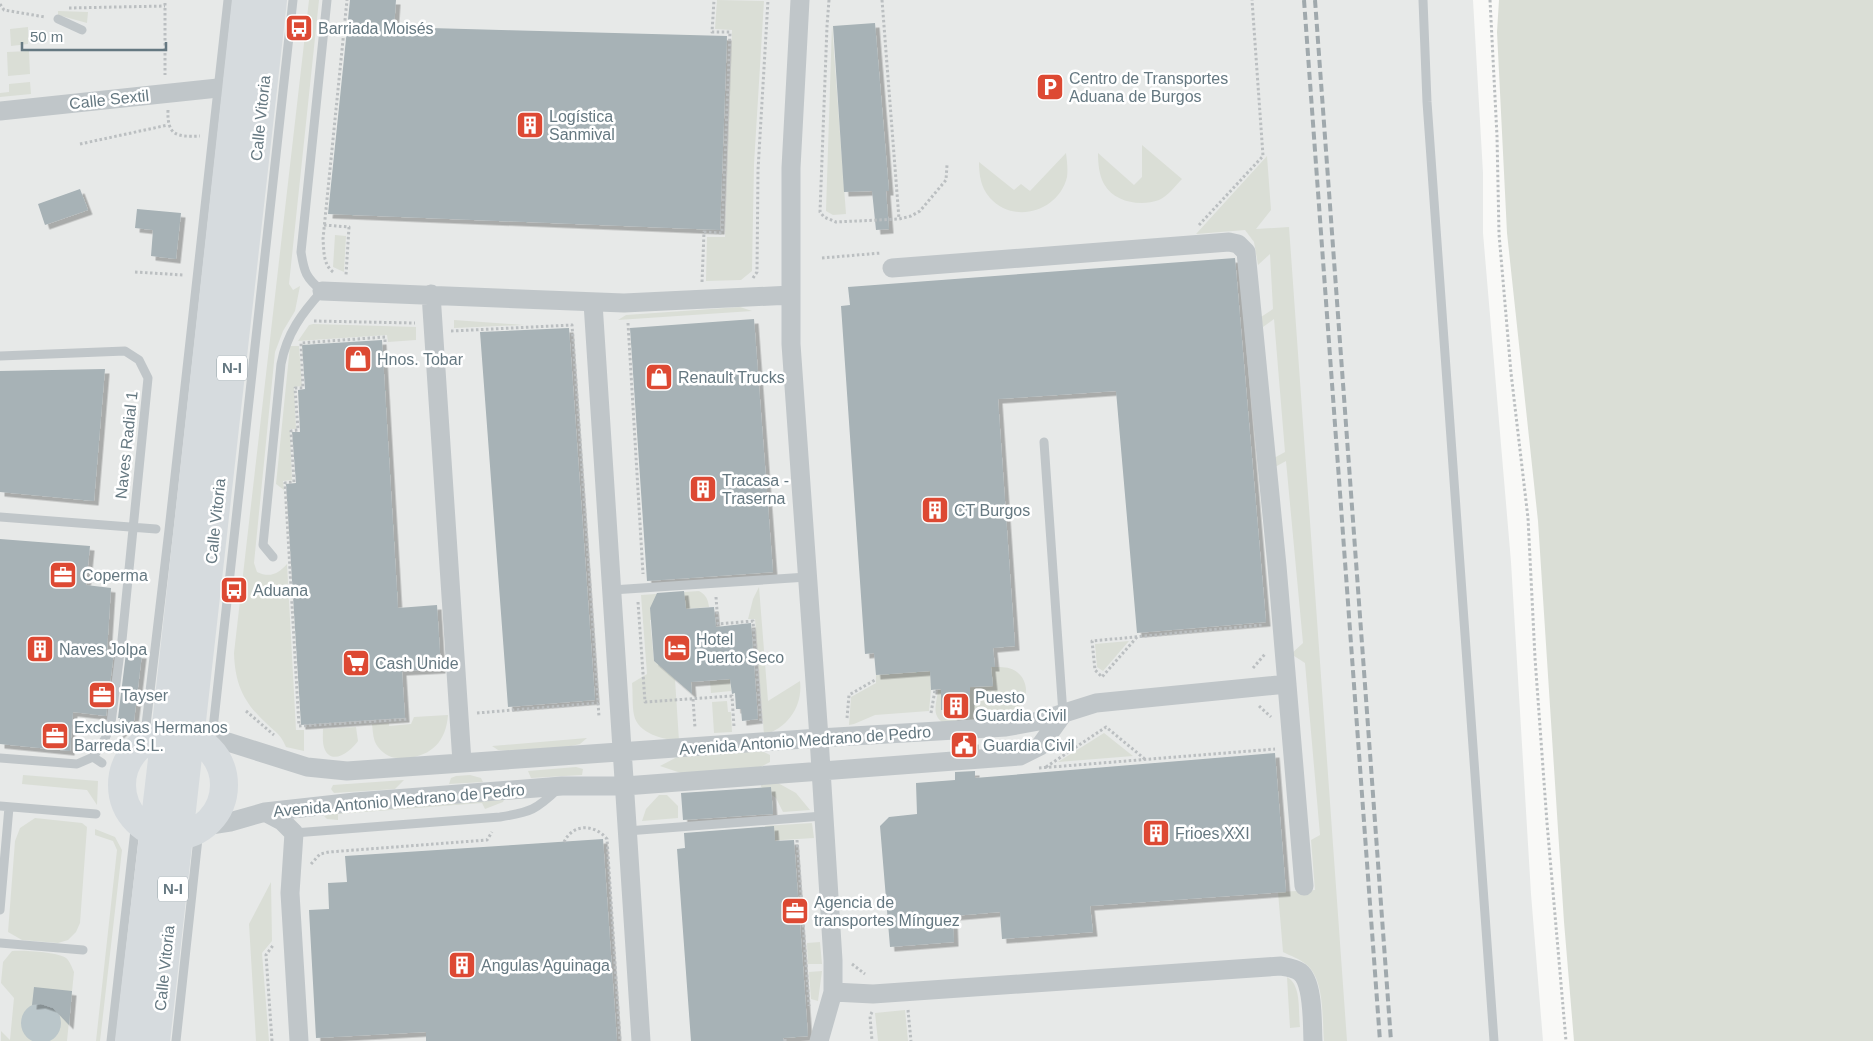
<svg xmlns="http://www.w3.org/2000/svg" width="1873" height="1041" viewBox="0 0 1873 1041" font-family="Arial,sans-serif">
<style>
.built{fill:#e7e9e8}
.green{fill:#daded6}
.water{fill:#bac6ca}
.building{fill:#a7b2b6;filter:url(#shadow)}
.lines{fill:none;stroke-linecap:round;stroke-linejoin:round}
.path{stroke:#bbbfc1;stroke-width:3;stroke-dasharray:2.5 2.5;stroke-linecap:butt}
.service{stroke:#c0c6c9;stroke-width:9}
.minor{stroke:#c0c6c9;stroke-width:19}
.trunk{stroke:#d6dbde;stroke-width:28}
.rail{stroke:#a0a9ad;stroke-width:4;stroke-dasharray:8 4;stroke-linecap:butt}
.labels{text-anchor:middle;stroke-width:5;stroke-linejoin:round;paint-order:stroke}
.shield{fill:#fff;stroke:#93a0a7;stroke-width:1}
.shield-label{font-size:15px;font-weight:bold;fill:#657881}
.poi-label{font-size:16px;fill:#657881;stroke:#fff;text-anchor:start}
.street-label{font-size:16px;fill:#657881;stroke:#fff}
</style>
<defs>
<filter id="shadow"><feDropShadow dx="4.5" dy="4.5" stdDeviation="0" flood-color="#0004"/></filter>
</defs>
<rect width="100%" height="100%" fill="#f9f9f7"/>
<path class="built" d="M0 0H1473L1483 173V233L1511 562 1531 894 1543 1041H0Z"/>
<path class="green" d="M309 0H319L289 284 293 290 300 286 295 311 283 331 275 352 254 563 257 572C270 578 278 574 287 564L296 730H304V751L286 747C280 733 276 733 266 723 243 702 235 683 234 653Z
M717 0 764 1 754 164 752 271 741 280 706 281 707 237H725L732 30 715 29Z
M1499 0H1873V1041H1574L1564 922 1538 521 1507 233 1497 32Z
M58 11 88 12 87 23 58 15Z
M832 25 846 214 833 215 826 211Z
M28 27V44L11 46 10 29Z
M29 51 30 74 8 76 7 52Z
M30 82 31 94 0 97V93L9 92V84Z
M1142 145 1182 179C1175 186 1168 196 1159 200 1140 207 1114 202 1104 184 1099 175 1098 163 1098 153L1134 185 1142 177Z
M1066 153C1067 161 1068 169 1067 177 1059 211 1014 225 990 198 981 188 979 175 979 162L1014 190 1021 184 1030 191Z
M1267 156 1271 210 1256 229 1289 227 1347 1041H1324C1322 1019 1325 981 1307 965 1300 959 1291 956 1283 952L1278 892 1315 890 1311 840 1320 835 1305 663 1291 654 1303 643 1286 461 1275 467 1274 458 1285 452 1274 319 1263 327 1261 317 1273 309 1270 254 1258 265 1254 242 1245 230 1196 234Z
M335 235 346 236 344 272 333 267Z
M740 307 752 311 618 320 626 315Z
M454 320 524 325 454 328Z
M313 324 416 327V340L388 342 387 335 298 341 309 325Z
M290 346H299L302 386 294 387 296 429H290L292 480 283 481 284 490 276 484Z
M759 587 768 701 800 681C803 706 788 728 764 735L755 619H748L753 599Z
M699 591C706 595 708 599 709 607L686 609 685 602 653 605 650 608 655 620H650L654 661 675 679 679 741C663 739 638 734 634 715 632 705 633 693 632 683L647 674 641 595Z
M1129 641 1103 671 1097 667 1095 644Z
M991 667C1000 667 1009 666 1017 672 1032 684 1027 707 1012 715 998 723 960 722 942 722 931 714 937 702 938 690L993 686Z
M930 671 931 690 929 711 875 715 854 724 849 725 851 697 876 683V675Z
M730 679 731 691 711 693 710 681Z
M727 701 728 712H731L732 732 714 733 712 702Z
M448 715C446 741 432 756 406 758 394 759 386 757 378 747 373 741 373 732 372 724L389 723V726L411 724 414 717Z
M356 727 358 741C352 750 333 766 325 750 322 744 323 735 323 729Z
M1104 733 1133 756 1058 762Z
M587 738 580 744 567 747 511 751 498 750 492 746Z
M758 749 770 755V762L759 768 681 773 660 766 681 755Z
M576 767 583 769 582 775 531 778 528 771Z
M23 775 98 781 97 805 87 790 22 784Z
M470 775 481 778 483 782 449 784 451 778 456 776Z
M404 780 395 789 334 793 331 789 333 785Z
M778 783 796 793 810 810 783 812 776 798 761 787V784Z
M659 795H667L678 806V818L642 821 646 809Z
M504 800 503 802 485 809 482 803 338 814V820L327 819 324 816 338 812Z
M35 818 82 823 87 827 80 923 76 932 68 940 58 943 22 940 8 932 15 841 20 828Z
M812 823 814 838 766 841 765 826Z
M95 829 115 837 122 850 100 1041H96L117 850 113 841 95 835Z
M271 882 272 941 262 953 269 1041H256L249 924Z
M820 942 822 964H808L807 943Z
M12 951C22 950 58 952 66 958 70 961 72 968 74 972L67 1041H1V1031L10 1040 14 998 1 983 3 962Z
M822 971 818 1001 811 999 809 972Z
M1287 977C1302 985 1298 1012 1300 1027L1290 1028Z
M905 1010 908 1041H878L875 1013Z"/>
<path class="water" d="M21 1023a20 20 0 1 1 40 0a20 20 0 1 1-40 0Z"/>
<path class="building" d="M350 0H396L394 27 727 36 720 230 328 214Z
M875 23 889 191H886L889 229 876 230 872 191 844 192 833 26Z
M80 189 88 210 45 225 38 204Z
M137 209 181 213 176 259 151 256 153 230 135 228Z
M1235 258 1266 622 1137 633 1116 391 998 399 1015 646 993 648 995 667H991L993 686 970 687V718L953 719 952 710H941V689L931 690 930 671 876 675 874 653 865 654 841 306 850 305 848 287Z
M754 319 773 572 647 581 630 328Z
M569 328 595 700 508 707 480 332Z
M382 340 398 608 437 605 441 669 402 671 405 718 301 725 286 484 296 483 292 432H300L298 390 305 389 302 345Z
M105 369 94 501 0 492V371Z
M0 539 90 546 86 585 111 588 107 651 114 652 106 716 73 712 70 751 0 744Z
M684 591 686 609 714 607 716 627 751 623 758 719 742 721 741 709H736L735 693 732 694 730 679 691 682 692 694 654 661 650 608 657 593Z
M126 653 142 654 134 721 118 735 120 718H118Z
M974 740V748L954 750V741Z
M1275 753 1286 892 1090 906 1093 932 1002 939 1000 912 953 916 954 942 890 947 880 826 889 817 917 814 916 783 955 780V772L975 771V778Z
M771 787 773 814 683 820 681 793Z
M774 826 775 841 794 840 808 1036 783 1038 784 1041H691L677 849 685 848 684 833Z
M603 839 617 1041H426V1032L316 1038 309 910 329 909 328 883 347 882 345 856Z
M34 987 72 991 69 1025 53 1008 41 1004 32 1005Z"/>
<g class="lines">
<path class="path" d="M829 0 827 26 820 212 824 217 836 222 899 219 911 216 920 211 946 180 947 165
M882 0 899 219
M1490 0 1497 136 1499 234 1511 373 1528 518 1535 658 1547 823 1566 1041
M165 3V75
M0 4 4 10 45 17
M69 8 165 6
M168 110C167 136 177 137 200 136
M80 144 168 125
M324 225 349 227 346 275
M1199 225 1263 156 1252 0
M822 258 881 253
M135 272 183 275
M333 272C323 264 324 251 323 239L347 0
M753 278 757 272 758 170 768 0
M702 282 704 232 722 233 730 32H712L714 0
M314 321 415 323
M628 323 643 574
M451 331 572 325 599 717
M385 342V337L301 343 303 388H295L298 430 291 431 294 482 285 483 299 726 409 719
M716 597 718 624 753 621 761 724
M638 602 645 702 732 696 734 727
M1137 637 1102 677 1095 670 1092 641 1263 625
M1253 668 1265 654
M693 699 695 728
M1259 706 1271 717
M246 711 274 735
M477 713 598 703
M931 713 935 690
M847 718 849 695 875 680
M1046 767 1106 727 1146 760
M1039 768 1275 749
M797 840 809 1006
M564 842C573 823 595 824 607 839L620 1041
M311 864 320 854 329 852 487 840 492 832
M852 964 865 974
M908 1010 911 1041
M872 1012 870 1016 872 1041
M785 1039V1041
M272 1041 266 955 274 944"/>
<path class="service" d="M1423 0 1427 102 1494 1041
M58 19 82 30
M0 356 125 351 139 360 148 378 122 640
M1044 442 1063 714
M0 517 156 529
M273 557 263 545 281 364C287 333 302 313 322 291 306 278 304 272 301 252L327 0
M612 590 807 577
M144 742 169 530 228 0
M208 746 213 729 293 0
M93 757 105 739 111 723 120 652
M0 758 77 764 93 757 102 763
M0 806 96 814
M627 831 823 816
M294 833 500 817C531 812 536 810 559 788
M0 910 9 807
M0 943 83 950
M111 1041 136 821
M176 1041 199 829"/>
<path class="minor" d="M800 0 791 168V344L819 738 833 960V992L819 1041
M0 111 218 88
M892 268 1229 242 1238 244 1246 252 1277 566 1304 886
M322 291 624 303 791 295
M431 294 462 762
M593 303 641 1041
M208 746 228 742 307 767 347 771 819 738 1006 727 1039 721 1096 703 1287 684
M265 812 282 821 294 833 290 893 299 1041
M204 826 230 822 265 812 355 802 562 786H625L1020 756 1040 746 1063 714
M833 992 873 994 1281 966C1287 967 1295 968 1300 972 1314 983 1312 1024 1313 1041"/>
<path class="trunk" d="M122 785a51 51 0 1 1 102 0a51 51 0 1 1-102 0Z
M129 1041 165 734 246 0
M156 1041 273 0"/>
<path class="rail" d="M1304 0 1380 1041
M1315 0 1391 1041"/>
</g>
<defs>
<g id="bus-square" transform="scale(1.4375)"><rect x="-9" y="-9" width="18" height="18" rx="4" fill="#dd4933" stroke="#fff"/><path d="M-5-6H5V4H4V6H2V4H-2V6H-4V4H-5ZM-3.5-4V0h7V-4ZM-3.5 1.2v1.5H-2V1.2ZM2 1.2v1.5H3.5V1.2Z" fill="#fff"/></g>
<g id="parking-square" transform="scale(1.4375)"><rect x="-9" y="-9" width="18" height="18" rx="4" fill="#dd4933" stroke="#fff"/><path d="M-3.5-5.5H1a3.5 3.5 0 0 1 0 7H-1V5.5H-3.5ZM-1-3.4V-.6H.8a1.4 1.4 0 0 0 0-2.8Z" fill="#fff"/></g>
<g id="building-square" transform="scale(1.4375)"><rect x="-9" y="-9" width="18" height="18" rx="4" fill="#dd4933" stroke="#fff"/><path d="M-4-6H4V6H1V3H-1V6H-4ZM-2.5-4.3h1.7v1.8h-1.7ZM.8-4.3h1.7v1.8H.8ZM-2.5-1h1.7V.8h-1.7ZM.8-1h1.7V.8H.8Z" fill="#fff"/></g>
<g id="shop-square" transform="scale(1.4375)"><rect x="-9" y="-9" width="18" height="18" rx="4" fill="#dd4933" stroke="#fff"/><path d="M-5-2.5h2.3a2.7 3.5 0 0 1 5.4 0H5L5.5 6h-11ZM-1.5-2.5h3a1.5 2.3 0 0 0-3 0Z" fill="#fff"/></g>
<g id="office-square" transform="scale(1.4375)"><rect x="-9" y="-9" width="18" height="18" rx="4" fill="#dd4933" stroke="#fff"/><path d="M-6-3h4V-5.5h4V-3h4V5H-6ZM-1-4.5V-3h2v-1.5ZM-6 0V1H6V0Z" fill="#fff"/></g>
<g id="hotel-square" transform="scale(1.4375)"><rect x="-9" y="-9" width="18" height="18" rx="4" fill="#dd4933" stroke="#fff"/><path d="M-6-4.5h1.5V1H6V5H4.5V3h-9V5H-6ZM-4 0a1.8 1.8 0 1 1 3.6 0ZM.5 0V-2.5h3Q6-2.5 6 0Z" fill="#fff"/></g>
<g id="supermarket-square" transform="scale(1.4375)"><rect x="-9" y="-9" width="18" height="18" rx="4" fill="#dd4933" stroke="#fff"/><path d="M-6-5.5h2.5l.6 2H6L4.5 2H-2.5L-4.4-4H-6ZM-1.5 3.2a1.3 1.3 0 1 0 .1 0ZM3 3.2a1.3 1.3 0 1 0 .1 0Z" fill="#fff"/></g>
<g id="civic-square" transform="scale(1.4375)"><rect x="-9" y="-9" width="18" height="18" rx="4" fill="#dd4933" stroke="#fff"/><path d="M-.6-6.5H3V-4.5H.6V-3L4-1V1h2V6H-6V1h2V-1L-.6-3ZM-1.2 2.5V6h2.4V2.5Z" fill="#fff"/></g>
</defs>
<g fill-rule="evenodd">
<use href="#bus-square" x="299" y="28"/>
<use href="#parking-square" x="1050" y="87"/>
<use href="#building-square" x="530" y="125"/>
<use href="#shop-square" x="358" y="359"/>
<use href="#shop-square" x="659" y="377"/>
<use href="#building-square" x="703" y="489"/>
<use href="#building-square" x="935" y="510"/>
<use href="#office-square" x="63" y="575"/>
<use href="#bus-square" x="234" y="590"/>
<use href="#hotel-square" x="677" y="648"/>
<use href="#building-square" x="40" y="649"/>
<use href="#supermarket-square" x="356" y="663"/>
<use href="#office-square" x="102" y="695"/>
<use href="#building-square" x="956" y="706"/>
<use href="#office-square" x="55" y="736"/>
<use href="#civic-square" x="964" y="745"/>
<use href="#building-square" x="1156" y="833"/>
<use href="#office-square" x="795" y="911"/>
<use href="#building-square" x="462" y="965"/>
</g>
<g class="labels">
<g class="shield">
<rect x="217" y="355.5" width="30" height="25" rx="4"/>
<rect x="158" y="876.5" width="30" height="25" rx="4"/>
</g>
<g class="shield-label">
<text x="232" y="373">N-I</text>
<text x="173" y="894">N-I</text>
</g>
<g class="poi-label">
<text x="318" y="34">Barriada Moisés</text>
<text x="1069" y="84">Centro de Transportes<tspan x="1069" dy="18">Aduana de Burgos</tspan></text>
<text x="549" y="122">Logística<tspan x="549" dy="18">Sanmival</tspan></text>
<text x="377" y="365">Hnos. Tobar</text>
<text x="678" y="383">Renault Trucks</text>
<text x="722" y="486">Tracasa -<tspan x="722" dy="18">Traserna</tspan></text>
<text x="954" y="516">CT Burgos</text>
<text x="82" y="581">Coperma</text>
<text x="253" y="596">Aduana</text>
<text x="696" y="645">Hotel<tspan x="696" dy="18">Puerto Seco</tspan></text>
<text x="59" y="655">Naves Jolpa</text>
<text x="375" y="669">Cash Unide</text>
<text x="121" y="701">Tayser</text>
<text x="975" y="703">Puesto<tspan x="975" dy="18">Guardia Civil</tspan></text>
<text x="74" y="733">Exclusivas Hermanos<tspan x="74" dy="18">Barreda S.L.</tspan></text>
<text x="983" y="751">Guardia Civil</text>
<text x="1175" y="839">Frioes XXI</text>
<text x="814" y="908">Agencia de<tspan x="814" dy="18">transportes Mínguez</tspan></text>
<text x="481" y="971">Angulas Aguinaga</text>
</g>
<g class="street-label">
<text transform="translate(109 99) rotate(-6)" y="6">Calle Sextil</text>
<text transform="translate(260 118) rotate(-84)" y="6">Calle Vitoria</text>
<text transform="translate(126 445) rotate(-84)" y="6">Naves Radial 1</text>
<text transform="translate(215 521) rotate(-84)" y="6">Calle Vitoria</text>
<text transform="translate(805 740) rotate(-4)" y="6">Avenida Antonio Medrano de Pedro</text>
<text transform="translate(399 800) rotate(-5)" y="6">Avenida Antonio Medrano de Pedro</text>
<text transform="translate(164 968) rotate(-84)" y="6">Calle Vitoria</text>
</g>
</g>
<path d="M22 42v8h144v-8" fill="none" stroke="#657881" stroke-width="2.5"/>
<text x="30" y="42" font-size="15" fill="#657881" stroke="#ffffff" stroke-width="4" paint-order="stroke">50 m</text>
</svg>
